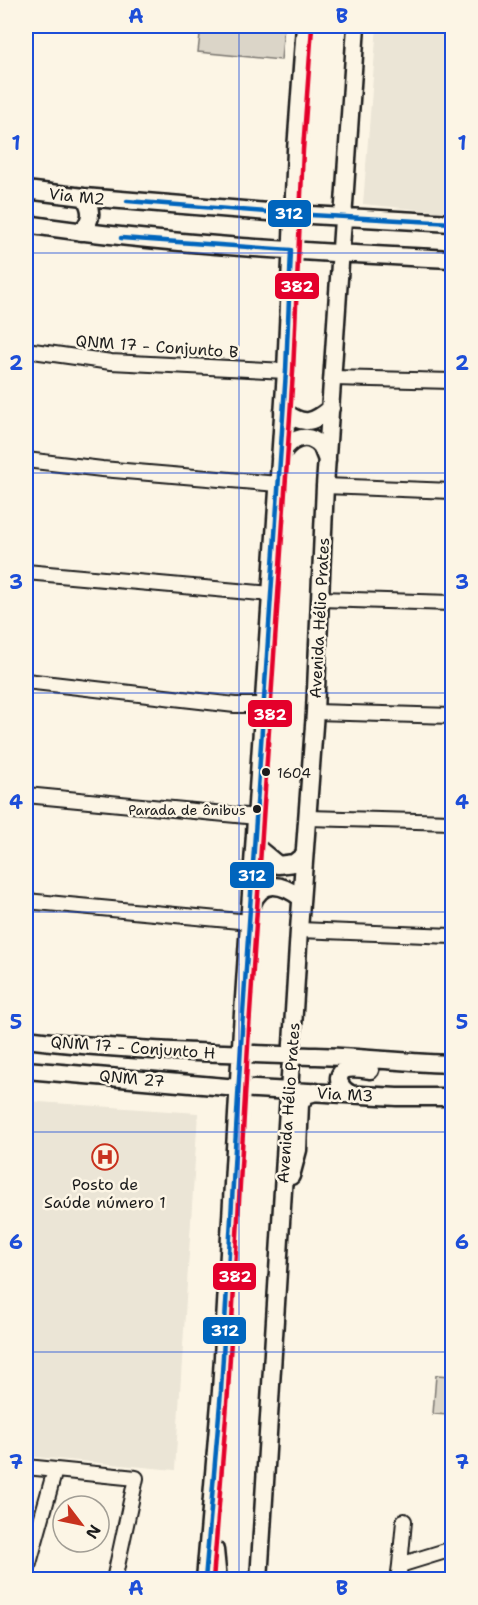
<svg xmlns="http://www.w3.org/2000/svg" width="478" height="1605" viewBox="0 0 478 1605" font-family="'Shantell Sans',sans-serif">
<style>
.built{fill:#ebe5d6}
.green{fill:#dbd5c8;stroke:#7c7872;stroke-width:1.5}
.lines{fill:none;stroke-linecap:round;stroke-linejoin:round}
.minor-casing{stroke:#1c1c1c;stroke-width:18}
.major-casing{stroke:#1c1c1c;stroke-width:21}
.minor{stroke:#fcf5e5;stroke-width:14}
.major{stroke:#fcf5e5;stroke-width:16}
.bus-1-casing{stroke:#fcf5e5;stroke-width:9}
.bus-2-casing{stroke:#fcf5e5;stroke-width:9}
.bus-1{stroke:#0065bd;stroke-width:4.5}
.bus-2{stroke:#e4002b;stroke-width:4.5}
.grid{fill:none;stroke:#1d4ed8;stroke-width:1.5;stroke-opacity:0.55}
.bus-dot{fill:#1c1c1c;stroke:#fcf5e5;stroke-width:2}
.labels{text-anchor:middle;stroke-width:5;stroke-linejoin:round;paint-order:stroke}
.bus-label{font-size:14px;fill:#1c1c1c;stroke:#fcf5e5;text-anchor:start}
.street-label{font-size:16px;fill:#1c1c1c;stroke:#fcf5e5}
.poi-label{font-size:16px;fill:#1c1c1c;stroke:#fcf5e5}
.line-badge{stroke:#fcf5e5;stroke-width:2}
.badge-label{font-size:16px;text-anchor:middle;font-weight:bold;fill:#fff}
.neatline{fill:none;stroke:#1d4ed8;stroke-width:2}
.grid-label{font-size:20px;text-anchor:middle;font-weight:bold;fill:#1d4ed8}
</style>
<rect width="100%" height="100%" fill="#fcf5e5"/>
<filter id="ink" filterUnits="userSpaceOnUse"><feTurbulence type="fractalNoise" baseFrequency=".0167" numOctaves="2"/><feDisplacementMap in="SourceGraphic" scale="12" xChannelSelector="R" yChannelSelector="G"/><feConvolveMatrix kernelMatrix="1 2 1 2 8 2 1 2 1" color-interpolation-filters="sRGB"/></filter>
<g filter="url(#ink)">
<path class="built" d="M377 26H452V213L363 204Z
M26 1099 39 1102 198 1113 175 1470 26 1456Z"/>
<path class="green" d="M201 26H284L281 60 198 52Z
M436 1375 452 1376V1415L433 1414Z"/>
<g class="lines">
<g class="minor-casing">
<path id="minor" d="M26 350 111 362 286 371
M333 378 452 381
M26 460 102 469 278 484
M325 486 452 491
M26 572 271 594
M320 599 452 603
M26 681 235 705H264
M315 712 452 716
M26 795 257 817
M308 818 452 822
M26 901 250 922
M299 930 452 936
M26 1467 136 1478 114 1580
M400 1565 404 1521
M26 1574 55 1470
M398 1580 400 1565 452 1549"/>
</g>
<g class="major-casing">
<path id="major" d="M26 190 84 197 293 214 452 223
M26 224C167 245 310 252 452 259
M81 232C92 221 93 210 84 197
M283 411C304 426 312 424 331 408
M280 457C287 441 306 429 321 446 323 449 325 456 327 460
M255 846 278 865 294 863 304 855
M252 904C262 878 283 884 301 898
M26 1039C122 1051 219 1053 316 1056 362 1057 407 1063 452 1064
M26 1070 238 1088 397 1097H452
M351 1094C342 1090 333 1078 344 1070 350 1067 363 1069 370 1070
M291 1176 298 1150 300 1104 306 1095 316 1092
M215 1550 218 1580
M205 1580 221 1391 242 1028 286 371 296 150 305 26
M259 1580 299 930 315 712 325 486 356 26"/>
</g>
<use href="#minor" class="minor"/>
<use href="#major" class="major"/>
<g class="bus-1-casing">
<path id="bus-1" d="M127 201 293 214 452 223
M121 238 291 250 286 371 242 1028 221 1391 205 1580"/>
</g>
<g class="bus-2-casing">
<path id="bus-2" d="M213 1580 228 1391 249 1028 293 372 303 150 312 27"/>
</g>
<use href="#bus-1" class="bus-1"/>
<use href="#bus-2" class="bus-2"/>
</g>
</g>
<path class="grid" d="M239 26V1580M26 253H452M26 473H452M26 693H452M26 912H452M26 1132H452M26 1352H452"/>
<defs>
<g id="hospital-ring" transform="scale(1.35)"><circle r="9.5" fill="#fcf5e5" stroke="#c8321e" stroke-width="1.5"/><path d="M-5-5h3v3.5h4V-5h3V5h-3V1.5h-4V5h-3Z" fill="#c8321e"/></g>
</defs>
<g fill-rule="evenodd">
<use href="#hospital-ring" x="105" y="1157"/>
</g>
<g class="bus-dot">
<circle cx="266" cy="772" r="5"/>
<circle cx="257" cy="809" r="5"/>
</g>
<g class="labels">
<g class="bus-label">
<text x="277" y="778">1604</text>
<text x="246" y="815" text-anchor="end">Parada de ônibus</text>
</g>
<g class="street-label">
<text transform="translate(77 196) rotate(6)" y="6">Via M2</text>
<text transform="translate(157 346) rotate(4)" y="6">QNM 17 - Conjunto B</text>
<text transform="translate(319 618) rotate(-87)" y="6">Avenida Hélio Prates</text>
<text transform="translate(133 1047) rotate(4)" y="6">QNM 17 - Conjunto H</text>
<text transform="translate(132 1078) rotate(5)" y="6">QNM 27</text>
<text transform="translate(345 1094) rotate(3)" y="6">Via M3</text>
<text transform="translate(288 1103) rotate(-86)" y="6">Avenida Hélio Prates</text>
</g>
<g class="poi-label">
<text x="105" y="1190">Posto de<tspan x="105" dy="18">Saúde número 1</tspan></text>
</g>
</g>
<g class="line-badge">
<rect x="267" y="199" width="45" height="29" rx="6" fill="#0065bd"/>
<rect x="274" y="272" width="46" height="28" rx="6" fill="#e4002b"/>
<rect x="247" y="699" width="46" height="29" rx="6" fill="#e4002b"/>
<rect x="229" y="861" width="46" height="28" rx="6" fill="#0065bd"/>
<rect x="212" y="1262" width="45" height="29" rx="6" fill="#e4002b"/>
<rect x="202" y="1316" width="45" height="29" rx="6" fill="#0065bd"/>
</g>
<g class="badge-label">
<text x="289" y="219">312</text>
<text x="297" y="292">382</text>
<text x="270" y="720">382</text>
<text x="252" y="881">312</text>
<text x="235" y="1282">382</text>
<text x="225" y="1336">312</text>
</g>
<rect width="478" height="1605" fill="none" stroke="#fcf5e5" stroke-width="66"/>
<g transform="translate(81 1524) rotate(122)"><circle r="28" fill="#fcf5e5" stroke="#a29e95" stroke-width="1.5"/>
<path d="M0-4.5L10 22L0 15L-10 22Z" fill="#c8321e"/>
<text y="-9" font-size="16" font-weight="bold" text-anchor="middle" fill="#1c1c1c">N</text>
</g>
<rect x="33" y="33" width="412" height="1539" class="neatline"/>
<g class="grid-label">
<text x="136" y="23">A</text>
<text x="342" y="23">B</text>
<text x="16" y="150">1</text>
<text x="462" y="150">1</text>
<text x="16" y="370">2</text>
<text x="462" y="370">2</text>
<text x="16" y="589">3</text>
<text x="462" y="589">3</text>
<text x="16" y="809">4</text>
<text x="462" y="809">4</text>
<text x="16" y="1029">5</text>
<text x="462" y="1029">5</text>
<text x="16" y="1249">6</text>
<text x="462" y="1249">6</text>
<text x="16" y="1469">7</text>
<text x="462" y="1469">7</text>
<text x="136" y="1595">A</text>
<text x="342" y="1595">B</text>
</g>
</svg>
